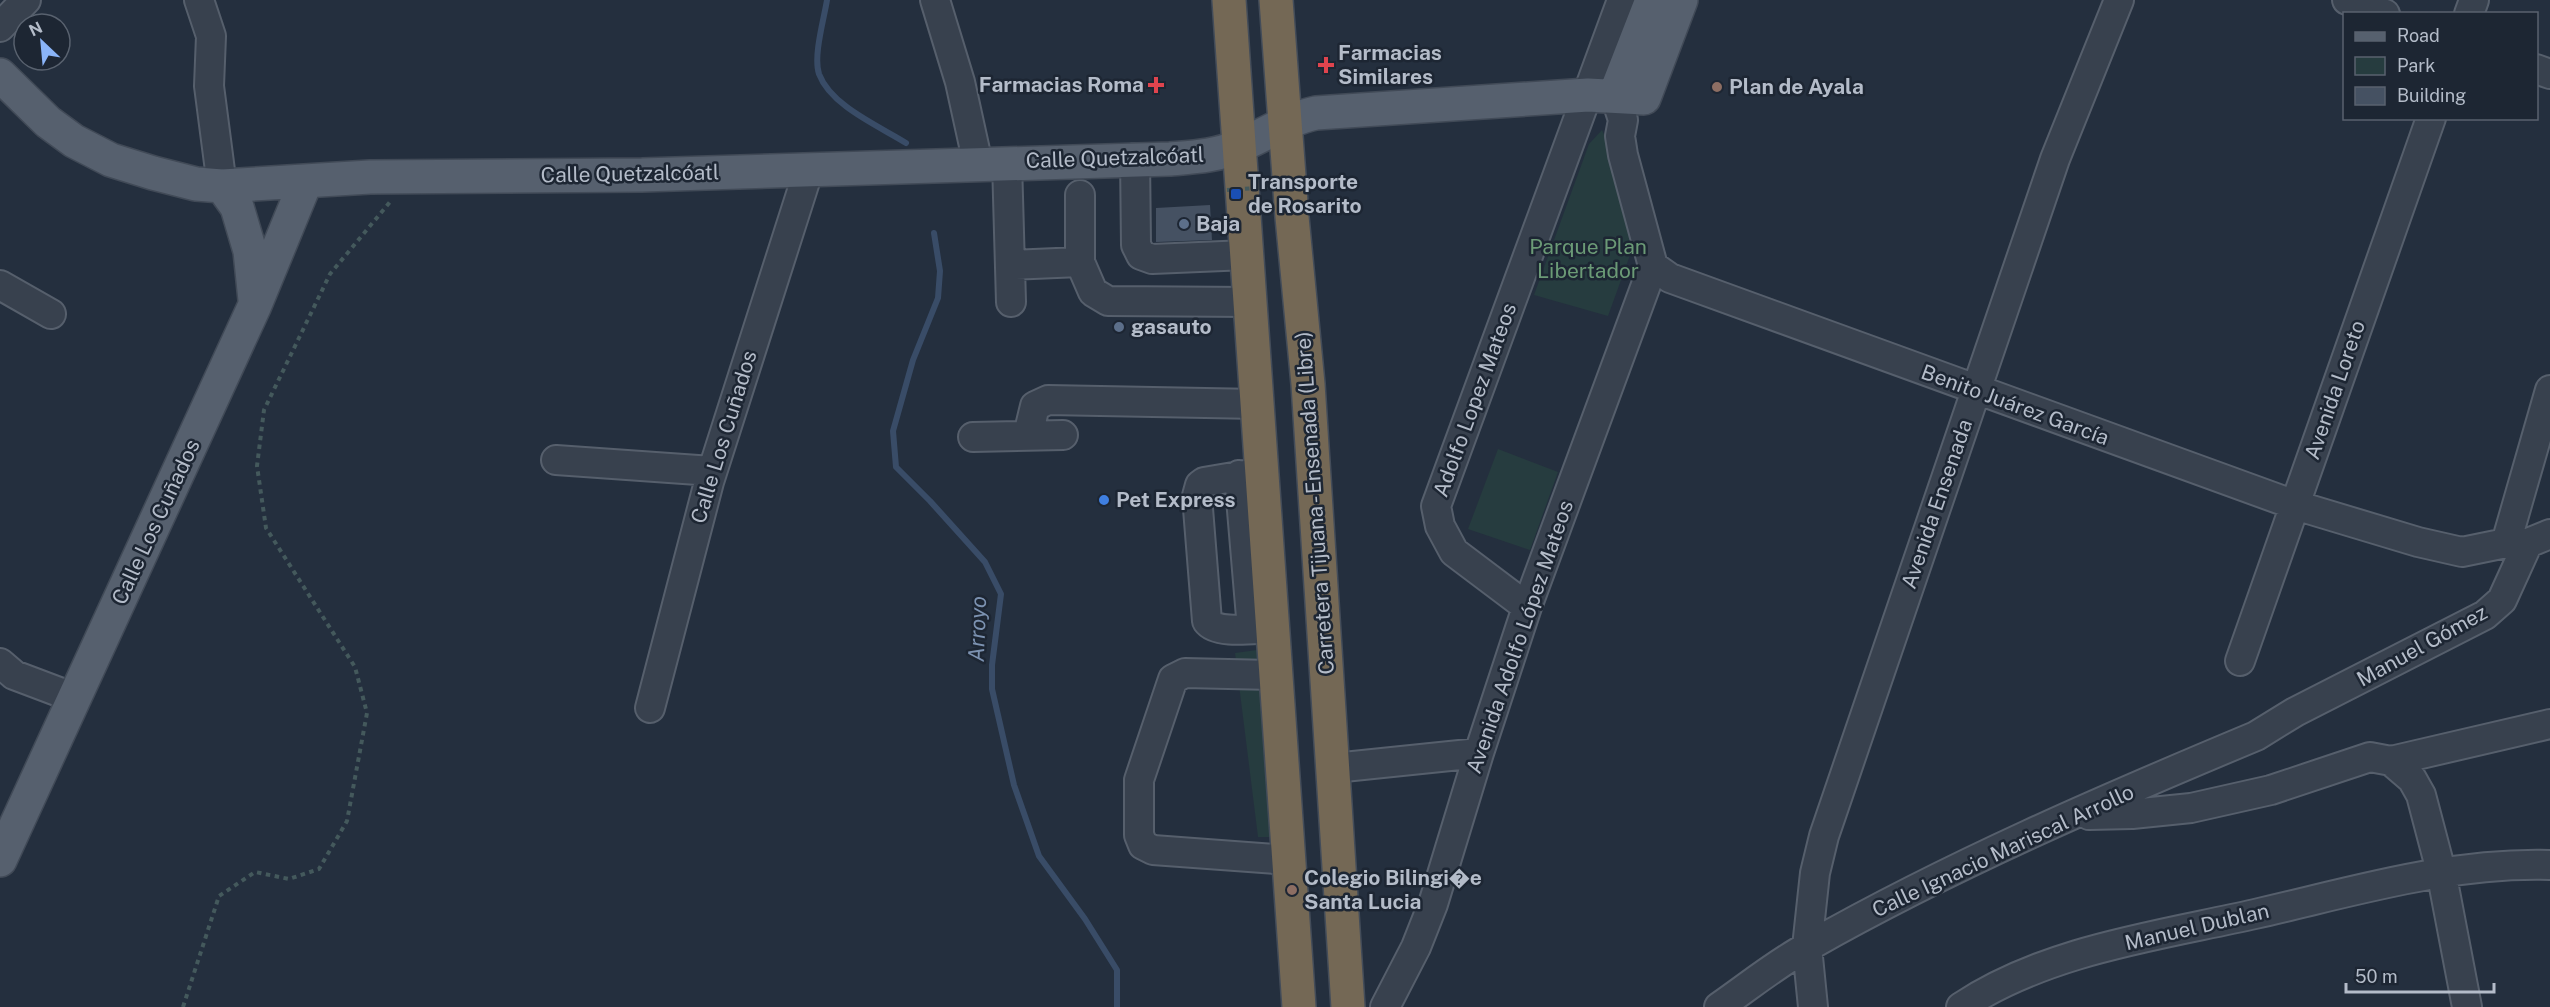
<svg xmlns="http://www.w3.org/2000/svg" width="2550" height="1007" viewBox="0 0 2550 1007" font-family="'Public Sans',sans-serif">
<style>
.green{fill:#263c3f}
.lines{fill:none;stroke-linecap:round;stroke-linejoin:round}
.stream{stroke:#394c67;stroke-width:6}
.building{fill:#455162}
.minor-casing{stroke:#565f6c;stroke-width:32}
.major-casing{stroke:#414a57;stroke-width:36}
.highway-casing{stroke:#434c59;stroke-width:36}
.path{stroke:#44595c;stroke-width:4;stroke-dasharray:4.5 4.5;stroke-linecap:butt}
.minor{stroke:#38414e;stroke-width:28}
.major{stroke:#56606e;stroke-width:33}
.highway{stroke:#746855;stroke-width:33}
.path-bridge{stroke:#44595c;stroke-width:4;stroke-dasharray:4.5 4.5;stroke-linecap:butt}
.health-dot{fill:#e0444e;stroke:#1d2633;stroke-width:2}
.education-dot{fill:#8d6e63;stroke:#1d2633;stroke-width:2}
.transit-dot{fill:#1a4fb4;stroke:#1d2633;stroke-width:2}
.service-dot{fill:#5c6f8a;stroke:#1d2633;stroke-width:2}
.shop-dot{fill:#3f7fe0;stroke:#1d2633;stroke-width:2}
.labels{text-anchor:middle;stroke-width:5;stroke-linejoin:round;paint-order:stroke}
.poi-label{font-size:21px;font-weight:bold;fill:#b4bcc9;stroke:#1d2633;text-anchor:start}
.street-label{font-size:21px;fill:#b4bcc9;stroke:#1d2633}
.park-label{font-size:21px;fill:#6b9a76;stroke:#1d2633}
.water-label{font-size:22px;font-style:italic;fill:#7c92b1;stroke:#1d2633}
</style>
<rect width="100%" height="100%" fill="#242f3e"/>
<path class="green" d="M1602 130 1642 222 1608 316 1534 295 1589 144Z
M1498 449 1558 472 1530 550 1468 529Z
M1257 650 1273 837H1258L1235 653Z"/>
<g class="lines">
<path class="stream" d="M827 0C824 19 813 56 819 74 831 106 879 126 906 143
M934 233 940 271 938 298 913 360 893 431 896 467 930 501 985 562 1001 594 992 665V689L1014 785 1039 856 1085 919 1117 970V1007"/>
</g>
<path class="building" d="M1210 205 1212 240 1156 242V208Z"/>
<g class="lines">
<g class="minor-casing">
<path id="minor" d="M199 0 211 36 209 86 222 186
M935 0 960 82 978 164
M2347 0 2385 14
M2469 14 2474 0
M0 27 26 0
M2536 69 2550 74
M1615 95 1623 120 1620 136 1623 155 1653 266 1670 278 2295 505 2418 542 2462 552 2506 543H2528L2550 534
M1135 158 1136 245 1141 255 1152 259 1247 255
M1007 162 1011 302
M1080 195V262L1093 292 1108 301 1251 302
M1010 265 1080 262
M0 285 51 314
M1028 435 1035 406 1048 400 1258 404
M973 437 1063 435
M556 460 712 471
M1263 472 1204 482 1200 485 1197 496 1207 621C1217 635 1257 628 1274 628
M1239 475 1252 629
M2506 543 2550 390
M1527 607 1454 552 1440 526 1436 506 1622 0
M2240 661 2431 118
M0 663 14 675 75 698
M1277 675 1185 673 1173 679 1139 780V835L1143 845 1153 850 1289 860
M650 708 709 482 809 169
M2391 761 2550 724
M1334 768 1479 753
M2089 815 2132 814 2191 808 2271 790 2370 757 2391 761 2412 779 2421 795 2441 871 2467 1007
M1385 1007 1416 947 1433 904 1479 753 1527 607 1653 266
M1719 1007C1748 987 1777 963 1809 946 1952 865 2105 799 2256 736L2295 712 2485 615 2502 600 2528 543
M1813 1007 1807 947 1815 873 1824 836 2055 159 2119 0
M1961 1007C2047 950 2157 936 2255 914 2352 892 2449 862 2550 865"/>
</g>
<g class="major-casing">
<path id="major" d="M0 75 48 122 74 141 111 160 153 173 196 184 222 186 370 177 642 175 1170 159C1194 157 1217 156 1239 146 1265 135 1288 119 1316 113L1588 95 1644 98 1681 0
M1615 95 1652 0
M222 186 237 207 250 251 255 300
M0 860 255 305 306 181"/>
</g>
<g class="highway-casing">
<path id="highway" d="M1229 0 1299 1007
M1276 0 1292 217 1308 384 1348 1007"/>
</g>
<path class="path" d="M183 1007 219 896 255 872 289 879 319 869 347 821 367 713 355 667 266 528 257 466 264 410 330 274 390 202"/>
<use href="#minor" class="minor"/>
<use href="#major" class="major"/>
<use href="#highway" class="highway"/>
<path class="path-bridge" d="M1227 190 1317 184"/>
</g>
<g class="health-dot">
<path d="M1323 56h6v6h6v6h-6v6h-6v-6h-6v-6h6z"/>
<path d="M1153 76h6v6h6v6h-6v6h-6v-6h-6v-6h6z"/>
</g>
<g class="education-dot">
<circle cx="1717" cy="87" r="6"/>
<circle cx="1292" cy="890" r="6"/>
</g>
<rect class="transit-dot" x="1230" y="188" width="12" height="12" rx="3"/>
<g class="service-dot">
<circle cx="1184" cy="224" r="6"/>
<circle cx="1119" cy="327" r="6"/>
</g>
<circle class="shop-dot" cx="1104" cy="500" r="6"/>
<g class="labels">
<g class="poi-label">
<text x="1338" y="60">Farmacias<tspan x="1338" dy="24">Similares</tspan></text>
<text x="1144" y="92" text-anchor="end">Farmacias Roma</text>
<text x="1729" y="94">Plan de Ayala</text>
<text x="1248" y="189">Transporte<tspan x="1248" dy="24">de Rosarito</tspan></text>
<text x="1196" y="231">Baja</text>
<text x="1131" y="334">gasauto</text>
<text x="1116" y="507">Pet Express</text>
<text x="1304" y="885">Colegio Bilingi�e<tspan x="1304" dy="24">Santa Lucia</tspan></text>
</g>
<g class="street-label">
<text transform="translate(1115 158) rotate(-2)" y="7">Calle Quetzalcóatl</text>
<text transform="translate(630 174) rotate(-1)" y="7">Calle Quetzalcóatl</text>
<text transform="translate(2335 390) rotate(-71)" y="7">Avenida Loreto</text>
<text transform="translate(1475 400) rotate(-70)" y="7">Adolfo Lopez Mateos</text>
<text transform="translate(2015 405) rotate(20)" y="7">Benito Juárez García</text>
<text transform="translate(724 437) rotate(-73)" y="7">Calle Los Cuñados</text>
<text transform="translate(1315 503) rotate(-94)" y="7">Carretera Tijuana - Ensenada (Libre)</text>
<text transform="translate(1937 504) rotate(-71)" y="7">Avenida Ensenada</text>
<text transform="translate(156 522) rotate(-65)" y="7">Calle Los Cuñados</text>
<text transform="translate(1520 637) rotate(-71)" y="7">Avenida Adolfo López Mateos</text>
<text transform="translate(2422 646) rotate(-29)" y="7">Manuel Gómez</text>
<text transform="translate(2003 851) rotate(-25)" y="7">Calle Ignacio Mariscal Arrollo</text>
<text transform="translate(2197 927) rotate(-13)" y="7">Manuel Dublan</text>
</g>
<g class="park-label">
<text x="1588" y="254">Parque Plan<tspan x="1588" dy="24">Libertador</tspan></text>
</g>
<g class="water-label">
<text transform="translate(977 629) rotate(-88)" y="8">Arroyo</text>
</g>
</g>
<rect x="2343" y="12" width="195" height="108" fill="#1d2633" stroke="#59626f" stroke-width="1.5"/>
<rect x="2355" y="32" width="30" height="9" fill="#56606e" stroke="#59626f" stroke-width="1.5"/>
<text x="2397" y="42" font-size="18" fill="#b4bcc9">Road</text>
<rect x="2355" y="57" width="30" height="18" fill="#263c3f" stroke="#59626f" stroke-width="1.5"/>
<text x="2397" y="72" font-size="18" fill="#b4bcc9">Park</text>
<rect x="2355" y="87" width="30" height="18" fill="#455162" stroke="#59626f" stroke-width="1.5"/>
<text x="2397" y="102" font-size="18" fill="#b4bcc9">Building</text>
<g transform="translate(42 42) rotate(334)"><circle r="28" fill="#1d2633" stroke="#59626f" stroke-width="1.5"/>
<path d="M0-4.5L10 22L0 15L-10 22Z" fill="#8ab4f8"/>
<text y="-9" font-size="16" font-weight="bold" text-anchor="middle" fill="#b4bcc9">N</text>
</g>
<path d="M2346 983v9h148v-9" fill="none" stroke="#b4bcc9" stroke-width="3"/>
<text x="2355" y="983" font-size="18" fill="#b4bcc9" stroke="#1d2633" stroke-width="4.5" paint-order="stroke">50 m</text>
</svg>
